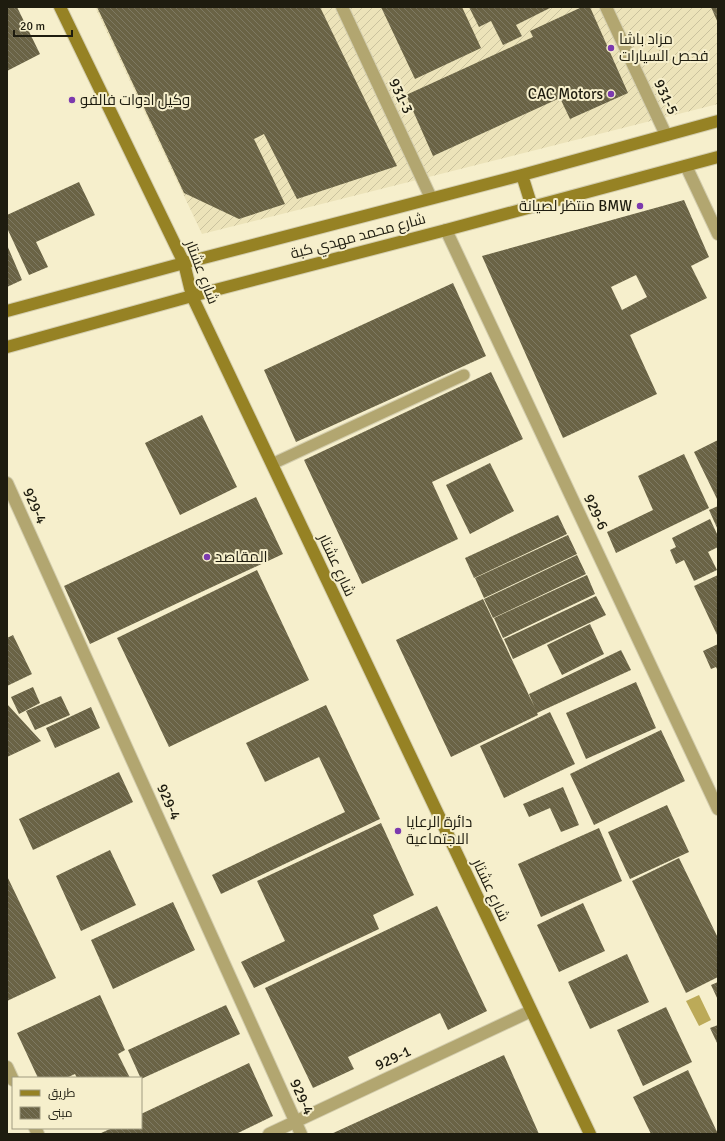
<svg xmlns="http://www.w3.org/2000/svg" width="725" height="1141" viewBox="0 0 725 1141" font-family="Signika,Cairo,sans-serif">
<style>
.industrial{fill:url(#industrial-furrows)}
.water{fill:#bcaa58}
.building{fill:url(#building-back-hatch);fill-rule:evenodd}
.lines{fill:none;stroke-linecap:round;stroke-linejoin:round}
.lane-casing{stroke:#d3cdae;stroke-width:13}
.street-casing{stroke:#d3cdae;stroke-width:14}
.secondary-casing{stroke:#d3cdae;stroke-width:14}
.lane{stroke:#b2a670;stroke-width:11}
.street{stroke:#b2a670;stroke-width:12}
.secondary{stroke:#968224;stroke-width:12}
.poi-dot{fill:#7c3aae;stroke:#f6efcc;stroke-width:1.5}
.labels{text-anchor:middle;stroke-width:4;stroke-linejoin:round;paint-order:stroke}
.poi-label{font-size:15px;fill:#1e1c0f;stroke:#f6efcc;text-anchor:start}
.street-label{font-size:15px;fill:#1e1c0f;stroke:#f6efcc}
</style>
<defs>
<pattern id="industrial-furrows" width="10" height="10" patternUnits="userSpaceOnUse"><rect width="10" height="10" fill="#ece3b9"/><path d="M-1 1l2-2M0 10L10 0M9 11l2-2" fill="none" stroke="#cac29e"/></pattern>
<pattern id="building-back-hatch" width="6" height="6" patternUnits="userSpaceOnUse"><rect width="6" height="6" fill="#6a6345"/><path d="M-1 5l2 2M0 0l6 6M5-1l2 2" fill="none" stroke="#7e7962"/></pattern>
</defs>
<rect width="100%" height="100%" fill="#f6efcc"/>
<path class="industrial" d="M95 7H718V104L202 234Z"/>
<path class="water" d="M699 995 711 1020 699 1026 686 1001Z"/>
<path class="building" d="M7 7H17L40 54 7 71Z
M97 7H320L397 166 297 199 264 134 254 139 285 204 239 219 184 193Z
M381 7H462L481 48 415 79Z
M469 7H552L516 25 522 36 503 45 491 21 479 27Z
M582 7H590L628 93 570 119 560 98 433 156 406 95 533 37 530 31Z
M711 7H718V23Z
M79 182 95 215 36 242 48 267 29 275 7 228V215Z
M684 200 709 257 691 266 707 298 630 335 657 394 563 438 482 256ZM636 275 647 297 622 310 611 287Z
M7 245 22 280 7 287Z
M453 283 486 356 296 442 264 370Z
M491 372 523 439 432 482 458 539 362 584 304 460Z
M202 415 237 487 180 515 145 443Z
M718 440V501L694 452Z
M684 454 709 508 616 553 607 532 653 510 638 476Z
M490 463 514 511 470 534 446 485Z
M256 497 283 554 90 644 64 586Z
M718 506V530L709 510Z
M558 515 567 534 474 578 465 558Z
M710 519 718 536V547L708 552 717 570 694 581 684 560 676 564 670 550 676 547 672 538Z
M568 535 577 554 484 598 475 578Z
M577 555 586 574 493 618 484 599Z
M257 570 309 680 169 747 117 638Z
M587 575 595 594 503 638 494 618Z
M718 575V637L694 586Z
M596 596 606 615 513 659 504 639Z
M483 599 535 708 529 694 621 650 631 670 537 713 538 715 451 757 396 640Z
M590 624 604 654 562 675 547 645Z
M13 635 32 674 7 686V638Z
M718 644V671L716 667 711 669 703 651Z
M636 682 656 728 586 759 566 713Z
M33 687 40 703 19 714 11 697Z
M61 696 70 715 35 730 26 711Z
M7 704 41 741 7 757Z
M326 705 380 819 221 894 212 875 345 812 319 757 265 782 246 743Z
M91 707 100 728 55 748 46 728Z
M550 712 575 764 504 798 480 746Z
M661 730 685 781 594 825 570 774Z
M119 772 133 802 33 850 19 819Z
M563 787 579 825 561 832 550 808 529 817 523 804Z
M667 805 689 852 630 879 608 832Z
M381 823 414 895 373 915 379 929 254 988 241 962 285 941 257 881Z
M599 828 622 881 541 917 518 864Z
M110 850 136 905 81 931 56 876Z
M679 858 718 938V977L686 993 632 881Z
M7 876 56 978 7 1001Z
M173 902 195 950 113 989 91 940Z
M583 903 605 951 559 972 537 925Z
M437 906 487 1011 448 1030 440 1013 348 1057 354 1069 313 1088 265 988Z
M627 954 649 1002 590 1029 568 982Z
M718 982V1000L711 985Z
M100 995 125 1050 118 1054 130 1078H77L75 1074 66 1078H38L17 1033Z
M226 1005 240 1034 141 1079 128 1050Z
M666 1007 692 1062 643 1086 617 1030Z
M718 1025V1045L710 1028Z
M504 1055 539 1134H331Z
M249 1063 273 1116 236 1134H99L112 1128H141V1114Z
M688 1070 718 1134H651L633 1097Z"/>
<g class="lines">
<g class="lane-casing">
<path id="lane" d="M272 464 464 375"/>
</g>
<g class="street-casing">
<path id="street" d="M342 7 431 198
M606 7 666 135
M686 166 718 234
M446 230 718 809
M7 483 301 1134
M7 1067 13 1080
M35 1128 38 1134
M269 1134 531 1011"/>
</g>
<g class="secondary-casing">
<path id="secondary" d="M60 7 184 263 192 296 590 1134
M522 175 532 207
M7 311 184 263 522 175 718 121
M7 347 192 296 446 230 718 157"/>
</g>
<use href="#lane" class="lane"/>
<use href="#street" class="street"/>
<use href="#secondary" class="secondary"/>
</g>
<g class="poi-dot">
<circle cx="611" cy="48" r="4"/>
<circle cx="611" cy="94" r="4"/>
<circle cx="72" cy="100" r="4"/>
<circle cx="640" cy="206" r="4"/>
<circle cx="207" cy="557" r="4"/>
<circle cx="398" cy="831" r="4"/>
</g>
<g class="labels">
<g class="poi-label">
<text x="619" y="44">مزاد باشا<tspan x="619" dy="17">فحص السيارات</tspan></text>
<text x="603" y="99" text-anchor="end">CAC Motors</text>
<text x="80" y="105">وكيل ادوات فالفو</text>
<text x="632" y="211" text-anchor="end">منتظر لصيانة BMW</text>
<text x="215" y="562">المقاصد</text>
<text x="406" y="827">دائرة الرعايا<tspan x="406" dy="17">الاجتماعية</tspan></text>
</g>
<g class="street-label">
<text transform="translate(401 96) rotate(65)" y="5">931-3</text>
<text transform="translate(666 97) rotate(65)" y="5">931-5</text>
<text transform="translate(358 236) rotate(-15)" y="5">شارع محمد مهدي كبة</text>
<text transform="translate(202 272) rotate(69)" y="5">شارع عشتار</text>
<text transform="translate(35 506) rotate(66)" y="5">929-4</text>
<text transform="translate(596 512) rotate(65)" y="5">929-6</text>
<text transform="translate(337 565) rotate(65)" y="5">شارع عشتار</text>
<text transform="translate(169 802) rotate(66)" y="5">929-4</text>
<text transform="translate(491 890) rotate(65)" y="5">شارع عشتار</text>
<text transform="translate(393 1058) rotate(-25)" y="5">929-1</text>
<text transform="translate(302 1097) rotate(66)" y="5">929-4</text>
</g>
</g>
<rect width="725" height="1141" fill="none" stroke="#1e1c0f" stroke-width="16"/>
<rect x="12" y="1077" width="130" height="52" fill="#f6efcc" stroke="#a09b80"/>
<rect x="20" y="1090" width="20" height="6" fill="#968224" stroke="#a09b80"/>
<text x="48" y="1097" font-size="12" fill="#1e1c0f">طريق</text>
<rect x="20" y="1107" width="20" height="12" fill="url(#building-back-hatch)" stroke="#a09b80"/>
<text x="48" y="1117" font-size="12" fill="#1e1c0f">مبنى</text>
<path d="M14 30v6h58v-6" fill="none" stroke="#1e1c0f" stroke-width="2"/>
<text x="20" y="30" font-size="12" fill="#1e1c0f" stroke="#f6efcc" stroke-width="3" paint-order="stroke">20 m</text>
</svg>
